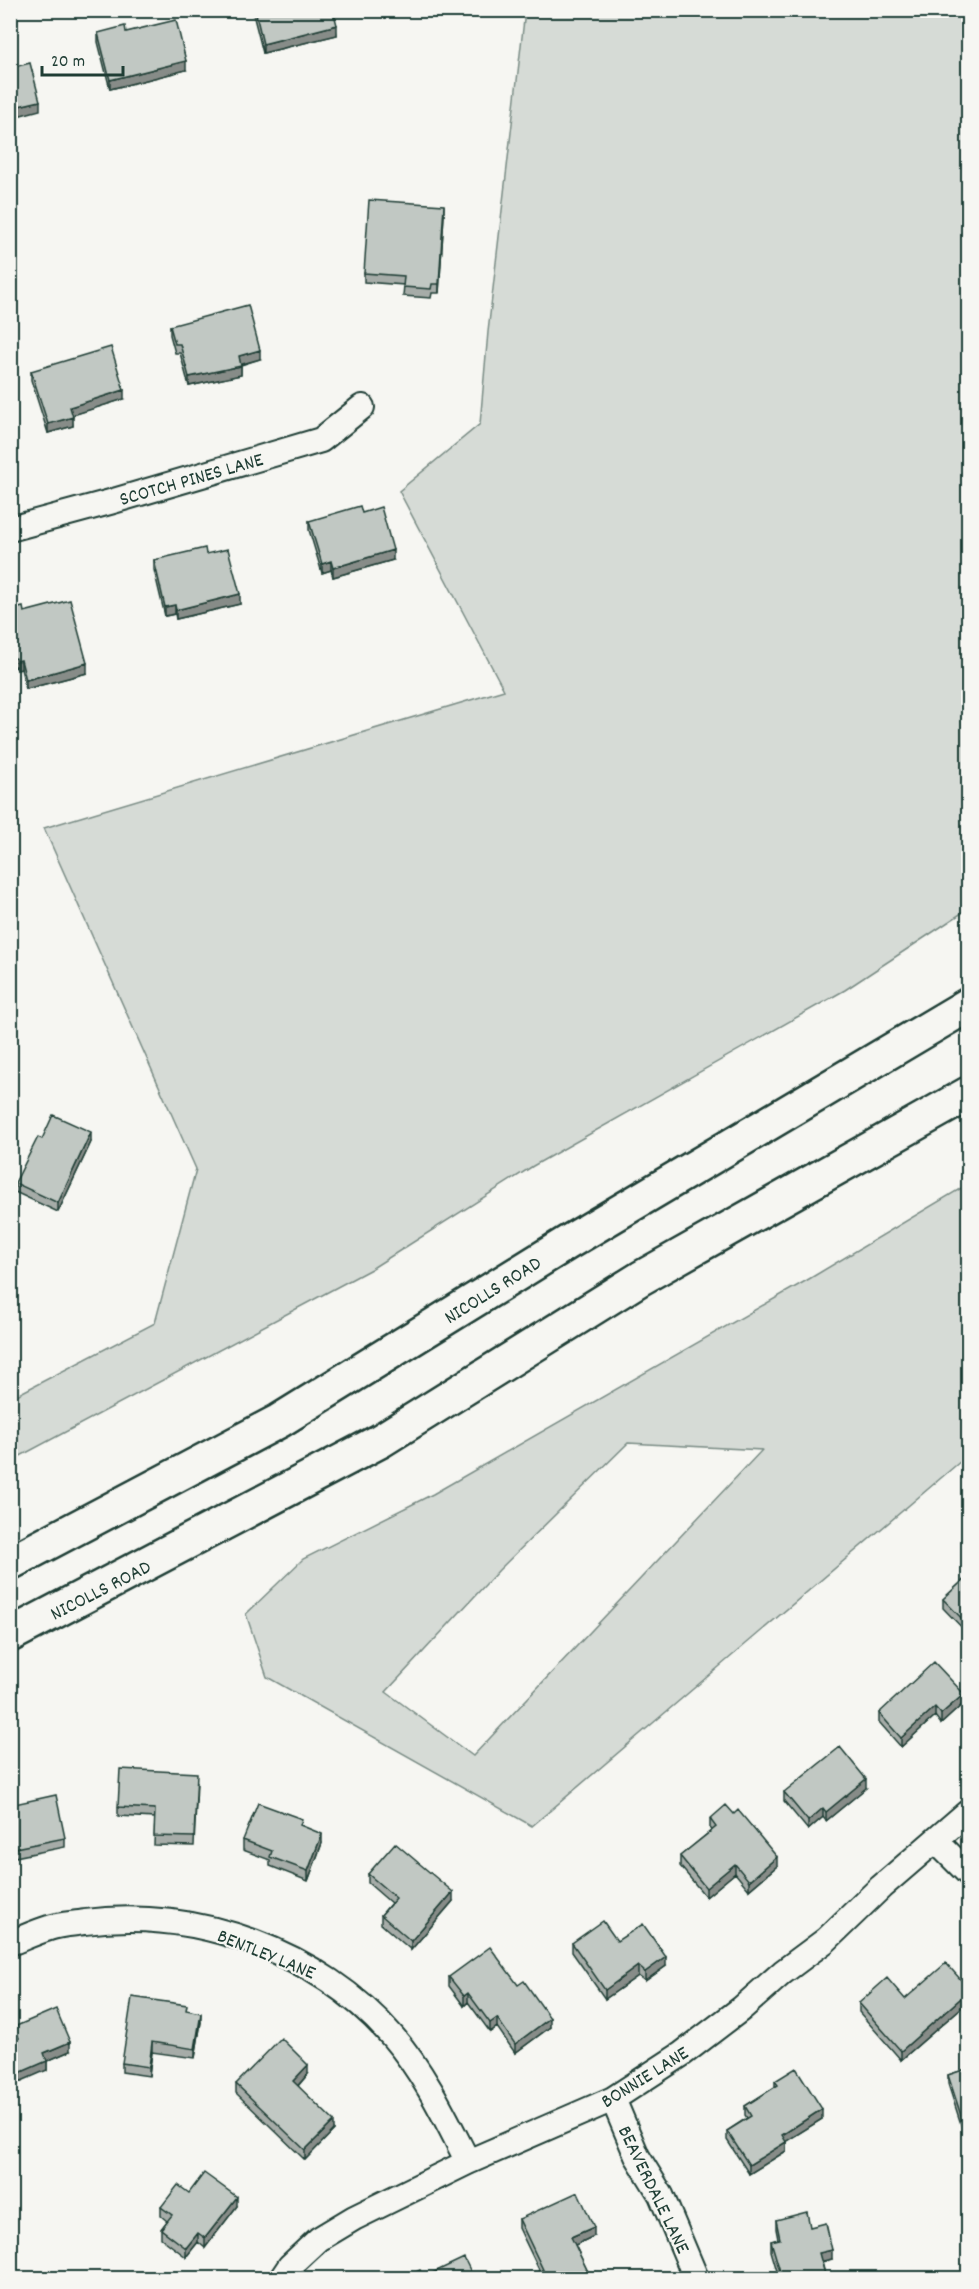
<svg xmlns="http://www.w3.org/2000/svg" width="979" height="2289" viewBox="0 0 979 2289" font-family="Dekko,sans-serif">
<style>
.green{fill:#d6dbd6;stroke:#7a8c85;stroke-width:1.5;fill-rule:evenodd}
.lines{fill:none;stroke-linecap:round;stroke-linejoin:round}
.street-casing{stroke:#1f3d34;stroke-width:28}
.highway-casing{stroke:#1f3d34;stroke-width:38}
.street{stroke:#f6f6f2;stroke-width:24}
.highway{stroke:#f6f6f2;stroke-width:33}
.wall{fill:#a6aca8;stroke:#1f3d34;stroke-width:1.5}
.shaded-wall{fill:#878c88;stroke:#1f3d34;stroke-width:1.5}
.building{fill:#c1c8c3;stroke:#1f3d34;stroke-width:1.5}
.labels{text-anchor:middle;stroke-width:4.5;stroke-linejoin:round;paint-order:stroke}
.street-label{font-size:20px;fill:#1f3d34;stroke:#f6f6f2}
</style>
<rect width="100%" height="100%" fill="#f6f6f2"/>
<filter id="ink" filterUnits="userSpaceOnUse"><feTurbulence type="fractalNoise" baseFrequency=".0167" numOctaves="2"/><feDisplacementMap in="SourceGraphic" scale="12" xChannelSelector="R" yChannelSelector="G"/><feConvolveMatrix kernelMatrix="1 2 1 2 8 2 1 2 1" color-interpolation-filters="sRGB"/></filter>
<g filter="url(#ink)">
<path class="green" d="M525 11H968V909L845 990 533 1166 371 1269 11 1461V1398L155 1323 196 1169 44 828 504 690 399 491 480 424 488 332Z
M968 1184V1455L532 1826 267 1677 246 1614 303 1559 433 1494 809 1279ZM628 1443 762 1450 473 1756 386 1692 499 1570Z"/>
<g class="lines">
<g class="street-casing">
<path id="street" d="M10 529 110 502 321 440 362 407
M936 1841 968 1873
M10 1943C23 1938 36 1932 49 1928 60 1924 73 1924 85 1922 196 1907 320 1952 393 2037 425 2074 446 2119 468 2162
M613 2099 637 2156 661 2195 696 2278
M282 2278 290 2266 319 2239 354 2218 468 2162 613 2099 682 2054 741 2009 783 1972 826 1940 881 1887 968 1812"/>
</g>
<g class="highway-casing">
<path id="highway" d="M10 1563 279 1421 567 1243 968 1005
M10 1635 380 1441 641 1278 968 1094"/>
</g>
<use href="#street" class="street"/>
<use href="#highway" class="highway"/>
</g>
<path class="wall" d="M252 10H333L337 35 263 53Z
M126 32 186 70 110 89 98 42V33Z
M444 215 439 293H432L431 298 403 296 404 285 364 282V273Z
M170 326 260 359 241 365V375L189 386 180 353H175L170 335Z
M31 371 124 399 72 415 73 426 48 433 31 380Z
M309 521 393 560 333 577 331 570 322 573 309 530Z
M206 554 240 604 176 619 175 614 165 616 154 570V560Z
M24 612 87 673 26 689 21 669 17 670 16 667 10 668Z
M42 1139 91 1142 58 1212 15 1192V1183Z
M969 1575V1635L943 1608V1599Z
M964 1703 941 1724 935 1716 901 1747 879 1722V1713Z
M197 1782 194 1846 154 1845 155 1818 118 1816V1807Z
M866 1788 826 1821 823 1817 808 1830 784 1801V1792Z
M10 1805 65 1838V1847L15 1857 13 1845H10Z
M710 1819 777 1866 749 1890 735 1873 706 1897 680 1866V1856L712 1830 710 1828Z
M302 1826 322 1843 308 1881 270 1866V1860L243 1850V1840Z
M368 1874 453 1901 411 1950 381 1924V1915L391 1903 368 1883Z
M617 1941 666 1966 645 1981 638 1976 605 1999 572 1952V1943Z
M449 1977 518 1985 550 2027 515 2053 497 2027 490 2032 468 2002 464 2006 449 1986Z
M969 1989V2001L901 2060 859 2012V2003L905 1999Z
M187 2011 201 2022 195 2058 152 2052 149 2076 122 2072V2063Z
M14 2027 70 2051 47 2061V2070L15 2039 14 2037Z
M969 2068V2146H968L948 2084V2075Z
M308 2074 298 2086 334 2130 305 2160 236 2093V2084Z
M775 2081 822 2119 786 2141V2151L749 2174 727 2140V2131L747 2118 745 2115V2106L775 2087Z
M189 2193 237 2206 205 2248 198 2242 186 2257 161 2238V2229L167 2221 161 2216V2207Z
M519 2219 594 2236 575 2245 591 2278H543L519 2228Z
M776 2220 810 2227 832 2259 822 2262 826 2278H779L771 2251V2241L778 2239 776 2229Z"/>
<path class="shaded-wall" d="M337 25V35L263 53V44Z
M186 61V70L110 89V80Z
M40 101V110L10 118V108Z
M444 205V215L439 293V284Z
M260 350V359L239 365V356Z
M241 366V375L189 386V377Z
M124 390V399L70 416V407Z
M73 417V426L48 433V424Z
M393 550V560L333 577V568Z
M331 561V570L322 573V564Z
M240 594V604L176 619V610Z
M175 605V614L165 616V607Z
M16 658V667L10 668V659Z
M21 660V669L17 670V661Z
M87 663V673L26 689V680Z
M91 1132V1142L58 1212V1203Z
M964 1694V1703L941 1724V1714Z
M935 1707V1716L901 1747V1738Z
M866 1779V1788L826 1821V1812Z
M823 1808V1817L808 1830V1821Z
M322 1834V1843L308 1881V1871Z
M777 1857V1866L749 1890V1881Z
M735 1864V1873L706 1897V1888Z
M453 1892V1901L411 1950V1941Z
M666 1957V1966L645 1981V1972Z
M638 1966V1976L605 1999V1990Z
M969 1991V2001L901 2060V2051Z
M468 1993V2002L464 2006V1996Z
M201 2013V2022L195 2058V2049Z
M497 2018V2027L490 2032V2023Z
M550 2018V2027L515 2053V2044Z
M70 2042V2051L47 2061V2070L10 2086V2077L44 2053Z
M152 2042V2052L149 2076V2067Z
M308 2065V2074L293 2091V2081Z
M822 2109V2119L782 2144V2135Z
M334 2121V2130L305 2160V2150Z
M786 2142V2151L749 2174V2165Z
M237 2197V2206L205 2248V2238Z
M594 2227V2236L571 2247V2237Z
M198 2233V2242L186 2257V2248Z
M832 2250V2259L819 2262V2253Z"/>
<path class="building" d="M255 10H333L337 25 263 44Z
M176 20 186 61 110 80 98 33 125 26 126 32Z
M30 63 40 101 10 108V68Z
M369 200 444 205 439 284H432L431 289 403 287 404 276 364 273Z
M248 305 260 350 239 356 241 366 189 377 180 344H175L170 326Z
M111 347 124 390 70 407 73 417 48 424 31 371Z
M360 506 362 513 381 507 393 550 333 568 331 561 322 564 309 521Z
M205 548 206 554 228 549 240 594 176 610 175 605 165 607 154 560Z
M70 600 87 663 26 680 21 660 17 661 16 658 10 659V610L23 607 24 612Z
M53 1115 91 1132 58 1203 15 1183 38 1137 42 1139Z
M969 1575V1626L943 1599Z
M934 1662 964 1694 941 1714 935 1707 901 1738 879 1713Z
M840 1747 866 1779 826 1812 823 1808 808 1821 784 1792Z
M120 1769 197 1773 194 1837 154 1836 155 1809 118 1807Z
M56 1795 65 1838 15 1848 13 1836H10V1805Z
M258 1803 302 1819 300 1825 322 1834 308 1871 270 1857 272 1851 243 1840Z
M726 1805 734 1814 738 1810 777 1857 749 1881 735 1864 706 1888 680 1856 716 1827 710 1819Z
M395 1843 453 1892 411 1941 381 1915 396 1898 368 1874Z
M603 1921 617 1941 643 1924 666 1957 645 1972 638 1966 605 1990 572 1943Z
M490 1947 518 1985 524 1981 550 2018 515 2044 497 2018 490 2023 468 1993 464 1996 449 1977Z
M946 1963 969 1989V1991L901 2051 859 2003 887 1978 905 1999Z
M132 1997 187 2005 186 2010 201 2013 195 2049 152 2042 149 2067 122 2063Z
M56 2009 70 2042 44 2053 47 2061 10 2077V2042L19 2038 14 2027Z
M281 2038 308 2065 293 2081 334 2121 305 2150 236 2084Z
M796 2068 822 2109 782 2135 786 2142 749 2165 727 2131 751 2116 745 2106 778 2085 775 2081Z
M969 2068V2137H968L948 2075Z
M204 2173 237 2197 205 2238 198 2233 186 2248 161 2229 172 2215 161 2207 178 2185 189 2193Z
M578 2192 594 2227 571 2237 591 2278H547L519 2219Z
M807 2212 810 2227 826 2223 832 2250 819 2253 826 2278H782L771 2241 780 2239 776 2220Z
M464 2258 474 2278H403L420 2270 424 2277Z"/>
</g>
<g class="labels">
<g class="street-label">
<text transform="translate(191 478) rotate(-16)" y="7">SCOTCH PINES LANE</text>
<text transform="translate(492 1289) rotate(-32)" y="7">NICOLLS ROAD</text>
<text transform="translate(100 1589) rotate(-27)" y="7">NICOLLS ROAD</text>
<text transform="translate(267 1953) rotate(22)" y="7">BENTLEY LANE</text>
<text transform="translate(644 2076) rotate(-32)" y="7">BONNIE LANE</text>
<text transform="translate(655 2189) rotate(64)" y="7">BEAVERDALE LANE</text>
</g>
</g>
<rect width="979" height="2289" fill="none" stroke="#f6f6f2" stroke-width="36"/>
<rect x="18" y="18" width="943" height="2253" fill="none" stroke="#1f3d34" stroke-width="2" filter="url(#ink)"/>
<path d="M42 66v9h81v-9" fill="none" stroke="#1f3d34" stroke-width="3"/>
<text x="51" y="66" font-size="18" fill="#1f3d34" stroke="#f6f6f2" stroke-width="4.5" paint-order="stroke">20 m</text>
</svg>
